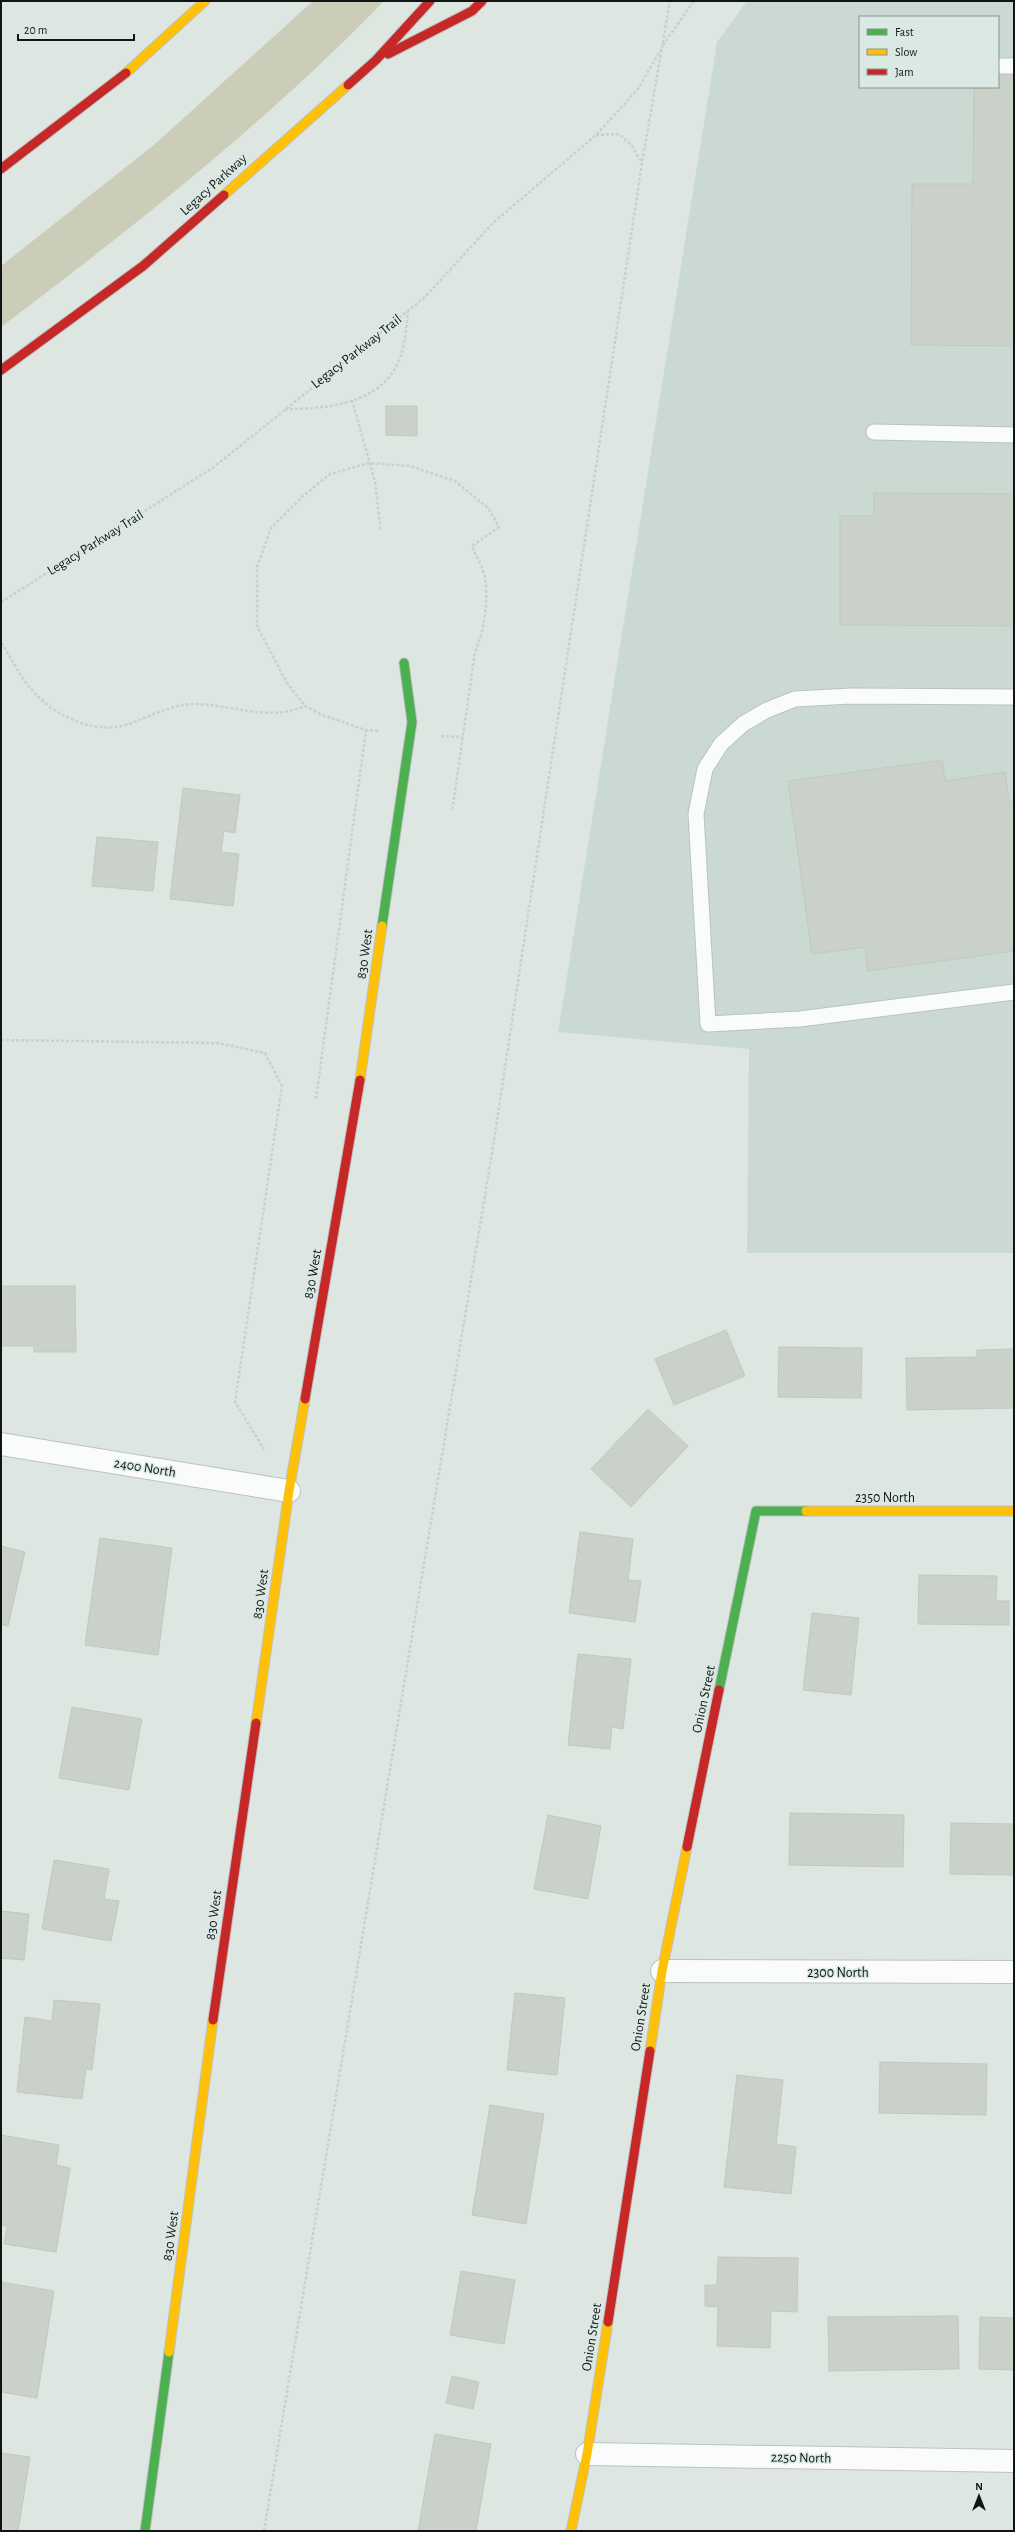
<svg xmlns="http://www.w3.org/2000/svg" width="1015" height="2532" viewBox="0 0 1015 2532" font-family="'Alegreya Sans',sans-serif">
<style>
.built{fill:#cadad3;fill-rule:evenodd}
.green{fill:#cccdb9}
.building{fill:#c9d1c8;stroke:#c2c7c3}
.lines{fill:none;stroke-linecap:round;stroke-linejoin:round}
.lane-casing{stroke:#bcc2bf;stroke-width:17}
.street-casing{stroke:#bcc2bf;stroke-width:24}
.fast-casing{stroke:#bcc2bf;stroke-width:11}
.slow-casing{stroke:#bcc2bf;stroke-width:11}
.jam-casing{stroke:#bcc2bf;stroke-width:11}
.path{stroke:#cccfce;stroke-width:2.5;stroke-dasharray:3 2;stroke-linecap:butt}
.lane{stroke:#fafbfb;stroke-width:15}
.street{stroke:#fafbfb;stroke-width:22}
.fast{stroke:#4caf50;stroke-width:9}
.slow{stroke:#ffc107;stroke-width:9}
.jam{stroke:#c62828;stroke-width:9}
.labels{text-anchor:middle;stroke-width:3;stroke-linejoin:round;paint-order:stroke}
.street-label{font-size:14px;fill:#101513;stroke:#dae9e3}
</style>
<rect width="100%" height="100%" fill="#dee6e2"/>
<path class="built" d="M747 1H1014V1253H747L749 1049 558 1032 717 42ZM860 17H998V87H860Z"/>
<path class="green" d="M313 1H384C267 122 135 226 1 327V266L155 144Z"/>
<path class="building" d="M998 72H1014V346L911 345 912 184H973L974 87H998Z
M386 406H417V436L386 435Z
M874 493 1014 494V626L840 625V516H874Z
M942 760 945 781 1005 772 1009 802 1014 801V951L868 971 865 947 812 954 788 781Z
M183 788 240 795 235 833 224 831 221 852 239 854 233 906 170 899Z
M97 837 158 842 153 891 92 886Z
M1 1286H75L76 1352H34V1346H1Z
M726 1330 745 1376 674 1405 655 1359Z
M779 1347 862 1348 861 1398 778 1397Z
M1014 1349V1408L907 1410 906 1358 977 1357V1350Z
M648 1409 688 1446 631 1507 591 1469Z
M580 1532 633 1539 628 1580 641 1581 635 1622 569 1613Z
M100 1538 172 1548 158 1655 85 1645Z
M1 1546 25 1552 8 1626 1 1624Z
M919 1575 997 1576 996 1601H1009V1625L918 1624Z
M812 1613 859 1618 851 1695 803 1690Z
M578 1654 631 1659 623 1729 612 1727 610 1749 568 1745Z
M72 1707 142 1719 129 1790 59 1778Z
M790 1813 904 1815 903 1867 789 1865Z
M548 1815 601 1826 588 1899 534 1889Z
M951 1823 1014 1824V1875L950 1874Z
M54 1860 109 1869 104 1899 119 1901 111 1941 42 1929Z
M1 1911 29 1914 24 1960 1 1958Z
M515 1993 565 1998 557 2075 507 2070Z
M54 2000 100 2004 92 2070 86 2069 82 2099 17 2092 25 2017 52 2021Z
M880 2062 987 2064 986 2115 879 2113Z
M737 2075 783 2080 776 2144 796 2147 791 2194 724 2187Z
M490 2105 544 2114 526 2224 472 2215Z
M1 2135 59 2145 56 2165 70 2168 56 2252 4 2244 7 2226 1 2225Z
M718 2257 798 2258 797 2312 771 2311 770 2348 717 2346 718 2307 705 2306V2285H717Z
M461 2271 515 2280 504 2344 450 2335Z
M1 2282 54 2291 37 2398 1 2392Z
M958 2316 959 2369 829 2371 828 2317Z
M980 2317 1014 2318V2370L979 2369Z
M452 2376 479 2382 473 2409 446 2403Z
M435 2434 491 2444 476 2531H418Z
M1 2453 30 2457 18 2531H1Z"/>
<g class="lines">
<g class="lane-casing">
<path id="lane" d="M998 66H1014
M874 432 1014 435
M1014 697 851 696 795 699 767 710 743 724 721 744 705 769 696 814 708 1024 800 1019 1014 992"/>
</g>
<g class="street-casing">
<path id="street" d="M1 1444 289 1491
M662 1971 1014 1972
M587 2454 1014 2461"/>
</g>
<g class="fast-casing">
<path id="fast" d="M382 926 412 722 404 663
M719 1690 756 1511H806
M145 2531 169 2352"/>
</g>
<g class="slow-casing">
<path id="slow" d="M126 73 205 1
M224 195 348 85
M360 1080 382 926
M806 1511H1014
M256 1723 289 1491 305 1399
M650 2051 662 1971 687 1847
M169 2352 213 2020
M571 2531 587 2454 608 2322"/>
</g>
<g class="jam-casing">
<path id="jam" d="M388 54 472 11 482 1
M348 85 376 60 430 1
M1 169 126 73
M1 370 143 266 224 195
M305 1399 360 1080
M687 1847 719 1690
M213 2020 256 1723
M608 2322 650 2051"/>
</g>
<path class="path" d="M663 45 694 1
M596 135 619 134 632 146 642 163
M352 400 375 482 381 531
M285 409C333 409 391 403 403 347 406 335 407 322 408 310
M1 602 214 467 425 297 493 223 596 135 638 89 661 49
M1 643C11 657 19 675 31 689 52 714 89 733 122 726 148 719 170 703 197 704 233 705 270 722 305 706
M378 731 366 730 322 715 305 706 287 683 257 626V567L271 528 302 497 330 474 369 463 410 466 455 481 489 509 499 527 472 546C476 556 483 567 485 578 489 602 484 630 475 652L452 812
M441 736 463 737
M1 1040 218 1043 265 1053 282 1086 235 1402 264 1449
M316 1099 366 730
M264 2531 492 1153 642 163 670 1"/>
<use href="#lane" class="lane"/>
<use href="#street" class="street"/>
<use href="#fast" class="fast"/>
<use href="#slow" class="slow"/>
<use href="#jam" class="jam"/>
</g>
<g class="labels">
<g class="street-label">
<text transform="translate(213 184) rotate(-42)" y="5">Legacy Parkway</text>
<text transform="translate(356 351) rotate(-38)" y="5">Legacy Parkway Trail</text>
<text transform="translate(95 542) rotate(-32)" y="5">Legacy Parkway Trail</text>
<text transform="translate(364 954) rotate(-82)" y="5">830 West</text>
<text transform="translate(312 1274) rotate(-80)" y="5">830 West</text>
<text transform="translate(145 1467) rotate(9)" y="5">2400 North</text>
<text x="885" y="1502">2350 North</text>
<text transform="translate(260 1594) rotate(-82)" y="5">830 West</text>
<text transform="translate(703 1699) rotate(-78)" y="5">Onion Street</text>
<text transform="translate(213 1915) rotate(-82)" y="5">830 West</text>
<text x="838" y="1977">2300 North</text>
<text transform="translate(640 2017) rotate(-81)" y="5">Onion Street</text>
<text transform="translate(170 2236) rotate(-82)" y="5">830 West</text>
<text transform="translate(591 2337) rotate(-81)" y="5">Onion Street</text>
<text transform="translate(801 2457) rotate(1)" y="5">2250 North</text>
</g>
</g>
<rect width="1015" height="2532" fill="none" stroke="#101513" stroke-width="4"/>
<rect x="859" y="16" width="140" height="72" fill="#dae9e3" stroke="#899490"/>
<rect x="867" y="29" width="20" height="6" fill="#4caf50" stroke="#899490"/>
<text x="895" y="36" font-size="12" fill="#101513">Fast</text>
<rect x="867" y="49" width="20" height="6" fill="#ffc107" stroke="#899490"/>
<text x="895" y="56" font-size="12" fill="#101513">Slow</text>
<rect x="867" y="69" width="20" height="6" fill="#c62828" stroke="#899490"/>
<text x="895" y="76" font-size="12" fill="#101513">Jam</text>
<g transform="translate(979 2496)" stroke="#dae9e3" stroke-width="3" paint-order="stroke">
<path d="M0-3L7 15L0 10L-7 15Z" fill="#101513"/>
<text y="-6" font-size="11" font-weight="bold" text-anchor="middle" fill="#101513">N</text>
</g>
<path d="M18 34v6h116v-6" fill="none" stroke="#101513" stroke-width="2"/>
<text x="24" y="34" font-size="12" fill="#101513" stroke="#dae9e3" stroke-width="3" paint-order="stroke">20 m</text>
</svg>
